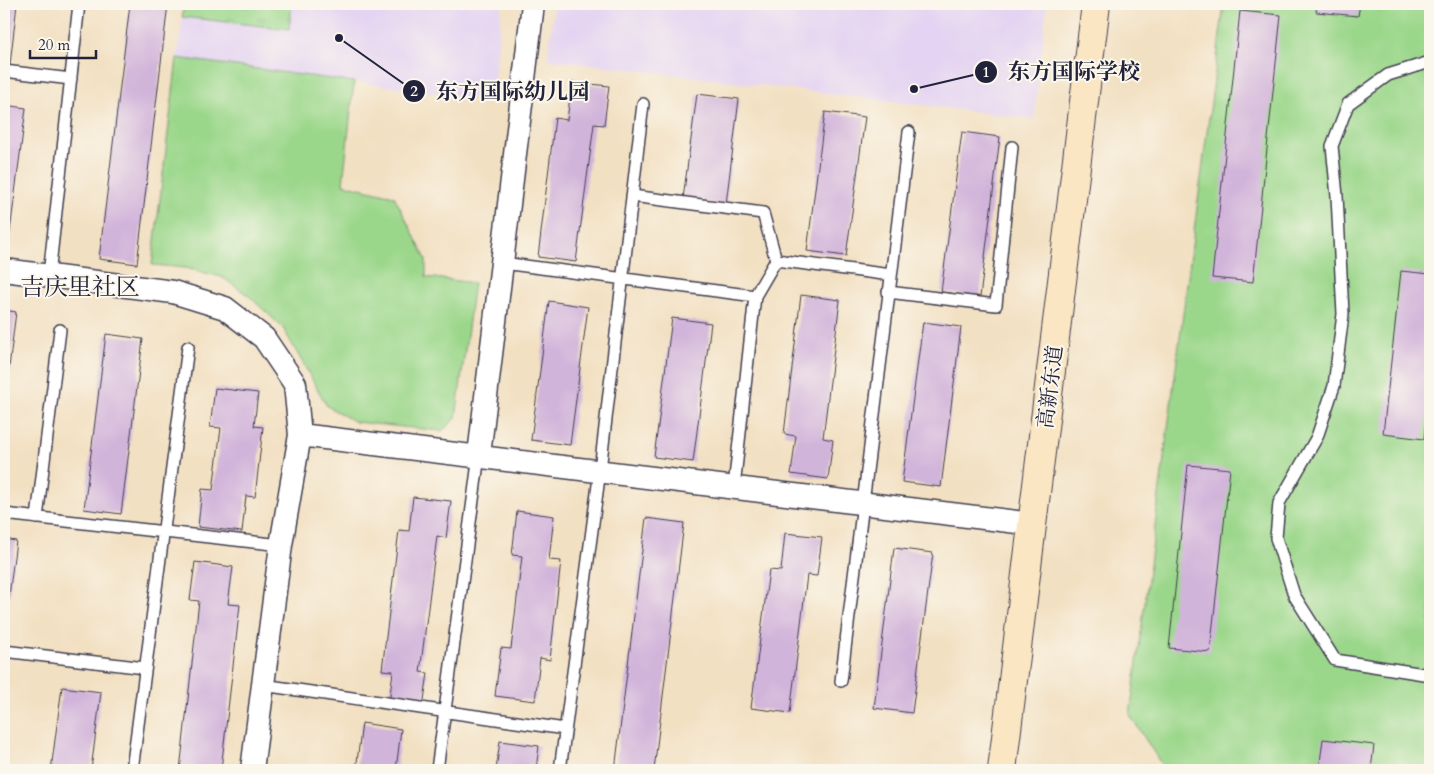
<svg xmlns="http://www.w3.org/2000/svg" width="1434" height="774" viewBox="0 0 1434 774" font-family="Cardo,'Noto Serif SC',serif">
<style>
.built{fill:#e4d3f2}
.green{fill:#9bd78b;stroke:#5e7c63}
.park{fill:url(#park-tufts);stroke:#5e7c63}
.building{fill:#d1b4da}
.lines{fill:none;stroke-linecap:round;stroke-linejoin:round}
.service-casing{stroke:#413e4f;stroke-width:14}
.minor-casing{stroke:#413e4f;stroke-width:25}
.secondary-casing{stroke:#413e4f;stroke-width:30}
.service{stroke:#fff;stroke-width:11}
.minor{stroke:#fff;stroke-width:22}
.secondary{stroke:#fbe6c3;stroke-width:28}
.labels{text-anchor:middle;stroke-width:4;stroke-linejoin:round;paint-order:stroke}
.street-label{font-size:21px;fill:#22223b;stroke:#fbf7ec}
.quarter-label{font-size:24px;fill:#22223b;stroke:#fbf7ec}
.leader{fill:none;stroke:#22223b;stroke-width:2}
.callout-dot{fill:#22223b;stroke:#fbf7ec;stroke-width:2}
.mark-label{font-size:15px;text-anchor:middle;font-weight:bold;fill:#fff}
.callout-label{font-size:22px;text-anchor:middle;font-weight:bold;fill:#22223b;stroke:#fbf7ec;stroke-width:4;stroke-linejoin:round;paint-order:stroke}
</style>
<defs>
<pattern id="park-tufts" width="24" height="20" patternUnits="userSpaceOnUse" patternTransform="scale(1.25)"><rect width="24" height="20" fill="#9bd78b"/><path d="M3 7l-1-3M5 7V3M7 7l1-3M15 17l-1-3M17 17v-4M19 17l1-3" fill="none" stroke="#85b879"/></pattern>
</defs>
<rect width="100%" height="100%" fill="#fbf7ec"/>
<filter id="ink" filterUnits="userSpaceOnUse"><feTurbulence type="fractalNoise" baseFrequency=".02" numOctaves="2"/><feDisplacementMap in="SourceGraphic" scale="10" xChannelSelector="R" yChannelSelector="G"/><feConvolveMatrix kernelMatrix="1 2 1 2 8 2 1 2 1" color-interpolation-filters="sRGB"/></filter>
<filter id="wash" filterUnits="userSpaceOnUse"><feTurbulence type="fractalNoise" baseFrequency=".0096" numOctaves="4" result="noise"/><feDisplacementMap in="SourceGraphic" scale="20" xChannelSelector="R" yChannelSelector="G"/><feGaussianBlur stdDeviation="1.12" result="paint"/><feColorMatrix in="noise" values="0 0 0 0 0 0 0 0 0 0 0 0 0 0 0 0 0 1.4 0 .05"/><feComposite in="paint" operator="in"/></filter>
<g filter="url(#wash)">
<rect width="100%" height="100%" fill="#f2e0c2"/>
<path class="built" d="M184 4H502L492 100 177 58Z
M554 4H1047L1034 119 548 59Z"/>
<path class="green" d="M1224 4H1430V770H1165L1130 715Z
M177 58 354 82 343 184 394 196 426 259V277L474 283 456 418 442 431 355 422 327 406 283 328 249 296 222 277 185 268 152 265Z"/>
<path class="park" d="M184 4H292L289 29 182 17Z"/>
<g id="blocks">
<path class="building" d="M4 4H17L10 65 4 64Z
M130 4H168L137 264 99 259Z
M1317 4H1360L1358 16 1316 12Z
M1240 11 1281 15 1253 282 1212 278Z
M572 82 609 86 604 125 594 124 576 262 538 257 555 118 567 120Z
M697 94 739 99 726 204 683 199Z
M4 105 26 108 8 247 4 246Z
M825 112 865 117 846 256 807 251Z
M962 132 1000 137 980 297 941 292Z
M1401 271 1430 274V379L1424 439 1383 434Z
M801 295 840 300 823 438 833 440 828 479 791 474 796 436 784 434Z
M549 301 588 307 570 445 531 440Z
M4 310 16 312 5 399H4Z
M672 318 711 323 693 462 654 457Z
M923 322 961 327 941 487 902 482Z
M106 334 143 339 121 514 84 509Z
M215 388 258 393 254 426 263 427 255 497 246 496 242 532 198 527 202 489 213 490 221 428 210 427Z
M1188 465 1230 469 1210 652 1169 648Z
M413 497 451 501 446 538 437 536 420 672 428 673 423 707 389 703 393 671 382 670 399 530 409 531Z
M517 511 554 516 549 560 561 561 550 660 540 658 535 701 495 696 501 648 511 649 522 556 512 555Z
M646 518 684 523 654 770H615Z
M785 533 822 537 817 576 807 575 790 713 751 708 769 570 781 571Z
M4 539 16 541 5 628H4Z
M894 548 933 553 912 713 874 708Z
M195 562 233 567 228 604 240 605 221 770H180L199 601 190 600Z
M62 687 101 692 91 770H51Z
M362 723 401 729 396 770H356Z
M1323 739 1374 745 1371 770H1319Z
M500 741 539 746 536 770H496Z"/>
</g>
</g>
<g filter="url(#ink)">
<use href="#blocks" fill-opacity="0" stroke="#413e4f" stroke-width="1"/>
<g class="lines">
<g class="service-casing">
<path id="service" d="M1430 62 1388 75 1348 104 1332 146 1337 196 1343 314 1334 386 1317 437 1279 503 1276 538 1294 595 1335 660 1430 675
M4 71 71 79
M632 196 763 213 776 260
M502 263 755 296 776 260 891 275
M49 275 79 4
M888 292 996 305 1012 147
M734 487 755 296
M4 514 281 545
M37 518 60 330
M4 651 145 668
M841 681 909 132
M263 685 565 729
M132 770 188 347
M437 770 479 455
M560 770 600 470 643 104"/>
</g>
<g class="minor-casing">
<path id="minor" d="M4 270 173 292 225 308 264 338 295 384 300 435 281 545 252 770
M300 435 1033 524
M479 455 533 4"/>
</g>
<g class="secondary-casing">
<path id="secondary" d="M1002 770 1096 4"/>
</g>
<use href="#service" class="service"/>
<use href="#minor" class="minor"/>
<use href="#secondary" class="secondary"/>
</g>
</g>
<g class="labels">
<g class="street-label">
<text transform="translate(1050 387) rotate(-83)" y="7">高新东道</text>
</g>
<g class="quarter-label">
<text x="80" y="295">吉庆里社区</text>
</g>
</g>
<path class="leader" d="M914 89L986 72M339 38L414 91"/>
<g class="callout-dot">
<circle cx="914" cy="89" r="5"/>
<circle cx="339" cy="38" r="5"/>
<circle cx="986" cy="72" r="12"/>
<circle cx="414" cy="91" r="12"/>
</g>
<g class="mark-label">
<text x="986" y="77">1</text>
<text x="414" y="96">2</text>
</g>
<g class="callout-label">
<text x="1074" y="79">东方国际学校</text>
<text x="513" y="99">东方国际幼儿园</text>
</g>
<rect width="1434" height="774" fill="none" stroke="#fbf7ec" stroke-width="20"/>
<path d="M30 50v8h66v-8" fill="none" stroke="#22223b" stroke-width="2.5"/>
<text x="38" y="50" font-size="15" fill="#22223b" stroke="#fbf7ec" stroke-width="4" paint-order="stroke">20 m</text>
</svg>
